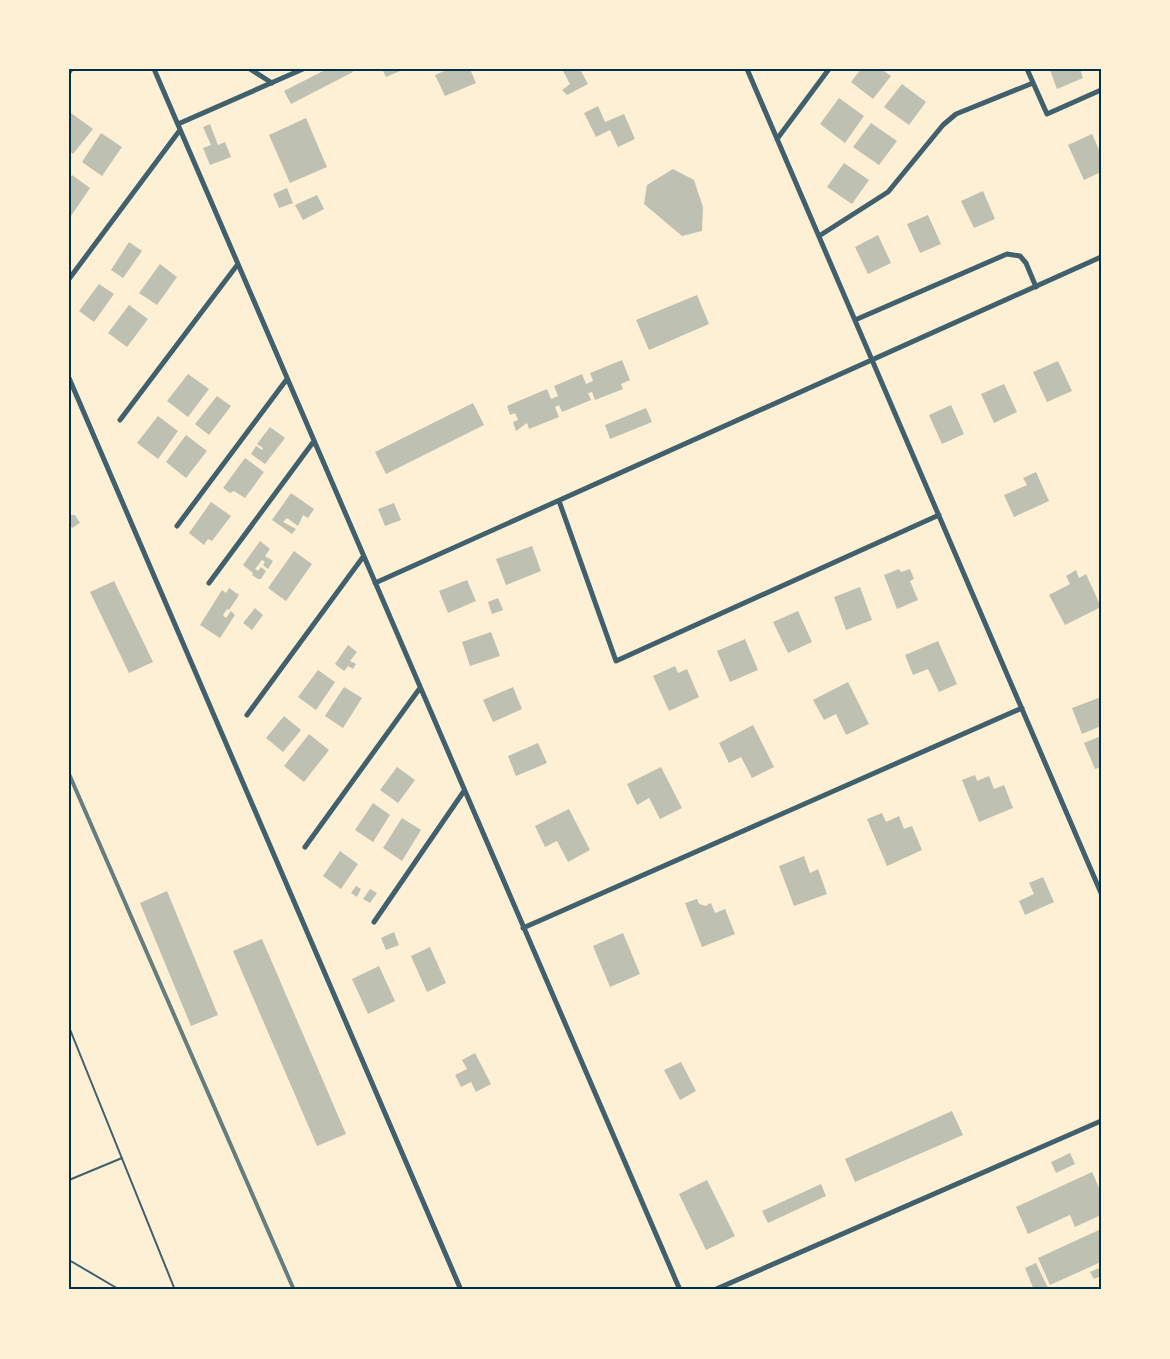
<svg xmlns="http://www.w3.org/2000/svg" width="1170" height="1359" viewBox="0 0 1170 1359" font-family="Jost,sans-serif">
<style>
.building{fill:#bec0b2}
.lines{fill:none;stroke-linecap:round;stroke-linejoin:round}
.service{stroke:#3f606c;stroke-width:2}
.minor{stroke:#3f606c;stroke-width:5}
.rail{stroke:#657d81;stroke-width:4}
.neatline{fill:none;stroke:#003049;stroke-width:2}
</style>
<rect width="100%" height="100%" fill="#fdf0d5"/>
<path class="building" d="M327 69H352L353 72 291 104 284 91Z
M382 69H399L400 71 386 77Z
M449 69H470L476 83 445 96 435 75Z
M562 69H580L588 84 567 95 562 90 570 84Z
M861 69H881L891 76 873 99 851 82Z
M1052 69H1080L1083 78 1057 89 1050 70Z
M902 84 926 102 909 125 884 107Z
M839 98 864 116 845 143 820 124Z
M598 106 605 122 624 114 635 139 618 147 610 130 596 137 584 113Z
M71 113 93 129 73 154 69 151V116Z
M306 118 327 167 290 183 269 135Z
M871 123 897 141 879 165 853 147Z
M210 124 218 145 225 142 231 157 210 165 203 148 211 145 203 127Z
M101 133 122 147 102 176 82 162Z
M1092 134 1101 154V172L1084 180 1068 145Z
M844 163 869 180 852 204 827 187Z
M673 169 694 180 703 207 702 231 682 236 644 204 647 185Z
M72 175 90 188 71 216 69 179Z
M287 188 293 203 279 208 273 194Z
M983 191 995 219 974 228 961 201Z
M317 195 324 209 303 220 295 205Z
M928 215 941 244 920 253 907 224Z
M878 235 891 263 868 274 855 247Z
M129 242 142 251 123 278 111 270Z
M160 264 177 277 157 305 139 293Z
M99 284 114 294 94 322 79 311Z
M697 295 709 324 649 350 636 320Z
M129 305 148 319 127 347 108 333Z
M622 360 630 380 621 384 623 389 595 400 592 392 588 393 591 400 562 412 559 405 555 407 559 417 529 429 527 423 516 431 513 422 518 420 515 413 510 415 507 406 547 389 551 399 558 396 554 386 582 374 586 384 593 381 590 373Z
M1058 361 1072 391 1047 402 1033 372Z
M188 374 209 389 188 417 167 401Z
M1004 384 1017 412 994 423 981 394Z
M217 396 231 406 209 435 195 424Z
M473 403 484 425 386 474 375 452Z
M951 405 964 434 942 444 929 415Z
M646 408 652 422 610 439 605 425Z
M158 416 178 431 158 459 137 443Z
M270 427 285 438 265 464 251 454 256 446 262 450 263 448 257 444Z
M186 435 207 451 186 478 166 462Z
M245 458 264 472 245 498 234 491 230 493 223 488Z
M1036 472 1049 501 1014 517 1004 495 1027 485 1023 478Z
M291 493 314 509 308 518 303 515 298 526 287 518 283 522 296 529 292 534 272 520Z
M211 502 231 516 212 541 208 539 204 545 189 533Z
M394 503 401 520 385 526 378 509Z
M69 511 71 515H75L80 523 72 528 69 523Z
M260 541 270 549 265 556 273 561 268 569 263 565 265 562 262 560 255 569 258 571 261 567 266 571 261 579H258L252 575 253 573 243 565Z
M532 546 541 571 506 585 496 559Z
M294 551 312 564 286 601 268 588Z
M899 569 901 572 910 569 914 579 910 581 918 600 897 609 884 575Z
M1076 570 1079 578 1086 574 1101 607 1065 625 1049 595 1070 584 1066 576Z
M467 580 476 601 448 613 439 591Z
M114 581 153 662 129 673 90 592Z
M860 587 872 620 846 630 834 597Z
M229 588 239 595 229 610 227 609 223 615 226 618 231 611 235 615 220 638 200 625 222 590 226 593Z
M498 598 503 610 492 614 488 602Z
M255 608 263 615 252 630 243 623Z
M798 611 812 642 788 653 773 622Z
M491 632 500 656 470 666 462 642Z
M745 639 758 670 730 682 717 651Z
M938 641 957 684 939 692 928 669 913 675 905 655Z
M348 645 357 652 350 661 356 664 353 669 348 666 344 671 335 664Z
M675 666 678 673 687 669 699 697 669 711 653 676Z
M318 670 335 682 316 710 298 697Z
M848 682 869 724 846 735 836 714 824 720 813 700Z
M344 687 362 698 343 728 325 716Z
M513 687 522 709 493 722 483 700Z
M1101 697V726L1082 734 1072 708Z
M284 716 301 730 283 752 266 738Z
M753 725 774 767 752 778 741 757 729 763 719 743Z
M309 734 329 750 304 782 284 766Z
M1101 736V767L1095 769 1084 743Z
M538 743 547 763 516 776 508 756Z
M397 767 415 780 398 803 380 790Z
M661 767 682 808 660 819 649 798 637 805 627 784Z
M975 775 977 781 989 776 994 789 1004 785 1013 808 979 822 962 780Z
M373 803 390 815 373 842 355 830Z
M569 809 590 850 568 862 557 841 545 847 535 826Z
M882 813 886 822 899 816 904 829 912 826 922 850 887 866 867 819Z
M402 818 421 830 402 861 383 848Z
M340 851 358 864 341 889 323 876Z
M804 856 810 873 818 869 827 894 794 906 779 866Z
M1043 877 1054 902 1025 915 1019 901 1034 894 1029 883Z
M356 886 361 889 357 897 351 893Z
M370 889 377 893 370 903 363 899Z
M167 891 218 1015 191 1026 140 903Z
M697 899 699 904 705 906 711 903 715 913 725 909 735 934 702 947 685 903Z
M394 932 399 945 386 950 381 938Z
M623 933 640 974 610 987 593 946Z
M262 939 346 1134 317 1146 233 951Z
M430 947 446 983 427 992 411 956Z
M379 966 395 1001 368 1014 352 979Z
M475 1053 491 1084 476 1092 471 1082 461 1087 455 1075 467 1069 462 1060Z
M681 1062 696 1091 680 1100 664 1070Z
M952 1111 963 1135 855 1182 845 1159Z
M1070 1153 1075 1164 1056 1173 1051 1162Z
M1092 1172 1101 1192V1215L1075 1227 1070 1215 1028 1234 1016 1207Z
M707 1180 735 1236 706 1250 679 1194Z
M821 1184 826 1196 768 1223 762 1211Z
M1101 1229V1262L1050 1285 1038 1258Z
M1036 1263 1049 1290H1034L1025 1268Z
M1101 1267V1276L1094 1279 1090 1272Z"/>
<g class="lines">
<path class="service" d="M69 1027 175 1290
M69 1180 122 1158
M69 1260 120 1290"/>
<path class="minor" d="M154 69 680 1290
M250 69 272 83
M747 69 1101 893
M1027 69 1047 114 1101 90
M69 72 71 69
M178 124 303 69
M777 139 829 69
M819 236 888 192 943 125 956 114 1033 83
M69 279 180 130
M855 320 1007 254 1020 256 1026 263 1036 287
M69 378 461 1290
M120 420 238 264
M559 501 616 661 939 515
M177 526 287 379
M209 583 314 441
M375 583 1101 257
M247 715 363 557
M305 847 420 688
M374 922 464 791
M523 928 1022 708
M714 1290 1101 1121"/>
<path class="rail" d="M69 774 294 1290"/>
</g>
<rect width="1170" height="1359" fill="none" stroke="#fdf0d5" stroke-width="141"/>
<rect x="70" y="70" width="1030" height="1218" class="neatline"/>
</svg>
